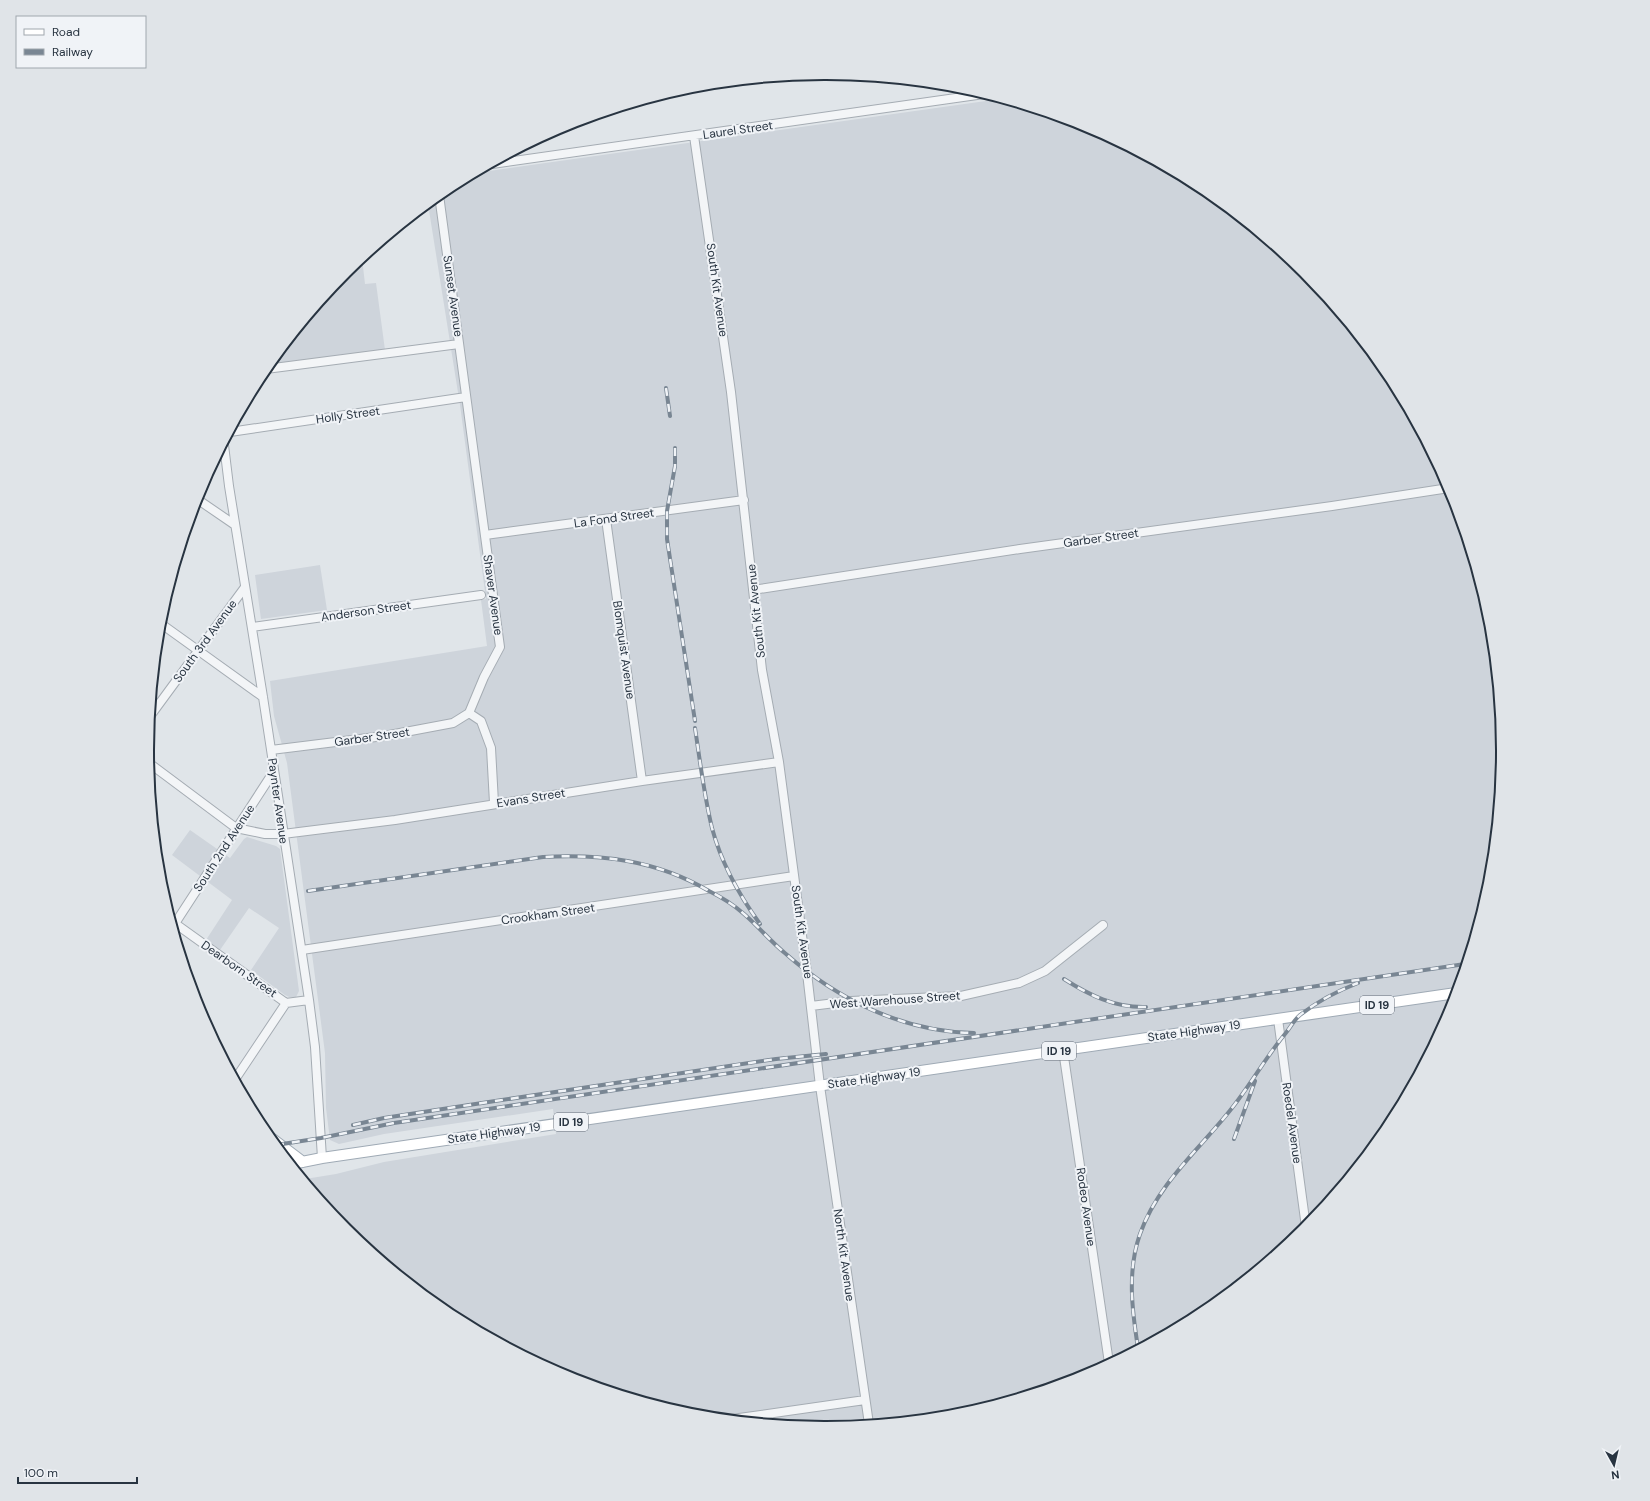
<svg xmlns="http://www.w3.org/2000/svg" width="1650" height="1501" viewBox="0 0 1650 1501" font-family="'DM Sans',sans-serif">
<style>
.built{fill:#ced4db}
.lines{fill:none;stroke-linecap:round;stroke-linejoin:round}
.minor-casing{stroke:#a5acb3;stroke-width:10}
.major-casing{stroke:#9faab5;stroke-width:12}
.minor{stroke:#f3f5f7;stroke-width:8}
.major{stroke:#fff;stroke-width:10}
.rail-casing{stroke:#798693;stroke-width:4}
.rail{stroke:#f0f3f7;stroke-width:2.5;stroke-dasharray:8;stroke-linecap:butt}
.labels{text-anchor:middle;stroke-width:4;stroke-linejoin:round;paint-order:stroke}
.shield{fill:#f0f3f7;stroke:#646d78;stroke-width:1}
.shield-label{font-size:11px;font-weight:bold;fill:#283441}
.street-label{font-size:12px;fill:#283441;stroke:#f0f3f7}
.rim{fill:none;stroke:#283441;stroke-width:2}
</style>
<rect width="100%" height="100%" fill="#e0e5e9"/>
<path class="built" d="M1000 99 1084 125 1202 187 1304 272 1388 374 1451 491 1490 619 1502 751 1489 883 1451 1010 1388 1127 1304 1230 1201 1314 1084 1377 957 1415 825 1428 693 1415 566 1376 448 1314 346 1229 305 1179 336 1174 384 1162 556 1134 553 1109 384 1134 339 1144 330 1140 326 1108 325 1053 287 763 274 716 270 681 487 646 481 600 486 599 460 405 428 204 449 187 475 173Z
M362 258 365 284 376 283 385 350 270 364 346 271Z
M320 565 327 610 261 619 255 575Z
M190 830 230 858 244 839 247 837 276 846 280 849 299 991 296 997H289L285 995 251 970 279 928 249 908 220 950 206 940 232 900 172 855Z"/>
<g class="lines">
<g class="minor-casing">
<path id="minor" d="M694 136 731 392 762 670 779 762 807 973 820 1086 869 1424
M492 164 984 94
M439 195 500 647 484 677 469 713
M266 369 459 344
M230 432 466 397
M224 445 229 486 263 697 309 1000 315 1047 322 1158
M197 499 235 525
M606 519 642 781
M485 535 744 500
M753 590 1020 549 1332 506 1449 488
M160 623 263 697
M252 627 481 595
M469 713 481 721 491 748 494 803
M151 715 245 587
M271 750 384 736 453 723 469 713
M149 763 236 828 265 834H283L395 820 642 781 779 762
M173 922 286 1003 309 1000
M174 925 274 771
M302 950 794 876
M811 1006 851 1001 961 996 1019 983 1045 971 1103 925
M1278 1019 1306 1227
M1063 1050 1109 1363
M236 1078 286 1003
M732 1419 865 1400"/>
</g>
<g class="major-casing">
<path id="major" d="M270 1137 303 1162
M292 1164 322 1158 1456 993"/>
</g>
<use href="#minor" class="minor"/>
<use href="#major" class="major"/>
<g class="rail-casing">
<path id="rail" d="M666 388 670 416
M675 448V466L667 511V539L695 721
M695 728C700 761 704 795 712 828 721 862 739 895 760 924
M308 891 543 857C603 854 656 860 709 891 721 897 734 905 744 914 759 927 771 942 786 954 838 1000 904 1032 974 1033
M1064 979C1089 995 1115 1008 1146 1007
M353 1125 384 1118 482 1103 776 1059 826 1054
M1234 1139 1255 1081
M276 1145 321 1138 394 1123 1465 964
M1138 1348C1132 1310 1127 1271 1140 1234 1158 1183 1200 1149 1232 1108 1251 1084 1266 1057 1285 1034 1290 1028 1294 1020 1300 1015 1318 1001 1337 991 1358 983"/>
</g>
<use href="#rail" class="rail"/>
</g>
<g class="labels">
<g class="shield">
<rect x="1360" y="996" width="34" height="18" rx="3"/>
<rect x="1042" y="1042" width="34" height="18" rx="3"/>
<rect x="554" y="1113" width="34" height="18" rx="3"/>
</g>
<g class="shield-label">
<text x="1377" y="1009">ID 19</text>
<text x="1059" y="1055">ID 19</text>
<text x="571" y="1126">ID 19</text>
</g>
<g class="street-label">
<text transform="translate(738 130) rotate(-8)" y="4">Laurel Street</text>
<text transform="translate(717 290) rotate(82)" y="4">South Kit Avenue</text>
<text transform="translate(453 296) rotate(82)" y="4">Sunset Avenue</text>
<text transform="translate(348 415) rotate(-8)" y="4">Holly Street</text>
<text transform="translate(614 518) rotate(-8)" y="4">La Fond Street</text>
<text transform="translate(1101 538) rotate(-8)" y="4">Garber Street</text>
<text transform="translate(493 595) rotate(82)" y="4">Shaver Avenue</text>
<text transform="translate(366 611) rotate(-8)" y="4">Anderson Street</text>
<text transform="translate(756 611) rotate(-96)" y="4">South Kit Avenue</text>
<text transform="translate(205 641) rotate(-54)" y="4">South 3rd Avenue</text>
<text transform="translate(624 650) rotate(82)" y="4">Blomquist Avenue</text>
<text transform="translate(372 737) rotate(-8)" y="4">Garber Street</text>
<text transform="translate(531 798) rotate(-9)" y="4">Evans Street</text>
<text transform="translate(278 801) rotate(82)" y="4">Paynter Avenue</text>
<text transform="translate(224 848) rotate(-57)" y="4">South 2nd Avenue</text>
<text transform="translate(548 914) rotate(-8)" y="4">Crookham Street</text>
<text transform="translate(802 932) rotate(82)" y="4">South Kit Avenue</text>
<text transform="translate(239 969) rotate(35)" y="4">Dearborn Street</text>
<text transform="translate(895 1000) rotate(-4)" y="4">West Warehouse Street</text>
<text transform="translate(1194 1031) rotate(-8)" y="4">State Highway 19</text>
<text transform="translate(874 1078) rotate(-8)" y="4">State Highway 19</text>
<text transform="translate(1292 1123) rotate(82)" y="4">Roedel Avenue</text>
<text transform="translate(494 1133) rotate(-8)" y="4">State Highway 19</text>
<text transform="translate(1086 1207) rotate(82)" y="4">Rodeo Avenue</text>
<text transform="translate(844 1255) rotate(82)" y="4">North Kit Avenue</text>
</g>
</g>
<path d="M0 0H1650V1501H0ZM824 80H826A670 670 0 0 1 1496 750V751A670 670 0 0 1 826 1421H824A670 670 0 0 1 154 751V750A670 670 0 0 1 824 80Z" fill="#e0e4e8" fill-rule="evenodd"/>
<path class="rim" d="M824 80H826A670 670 0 0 1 1496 750V751A670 670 0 0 1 826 1421H824A670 670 0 0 1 154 751V750A670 670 0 0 1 824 80Z"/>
<rect x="16" y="16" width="130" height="52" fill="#f0f3f7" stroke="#a0a7ae"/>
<rect x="24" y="29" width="20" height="6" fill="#ffffff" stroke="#a0a7ae"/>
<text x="52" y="36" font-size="12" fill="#283441">Road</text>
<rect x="24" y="49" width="20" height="6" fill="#798693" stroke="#a0a7ae"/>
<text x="52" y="56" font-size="12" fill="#283441">Railway</text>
<g transform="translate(1614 1465) rotate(172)" stroke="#f0f3f7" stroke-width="3" paint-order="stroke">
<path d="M0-3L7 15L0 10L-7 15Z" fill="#283441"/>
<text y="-6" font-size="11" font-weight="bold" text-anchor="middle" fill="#283441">N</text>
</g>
<path d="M18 1477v6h119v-6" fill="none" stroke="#283441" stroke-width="2"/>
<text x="24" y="1477" font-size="12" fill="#283441" stroke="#f0f3f7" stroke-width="3" paint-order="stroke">100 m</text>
</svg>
